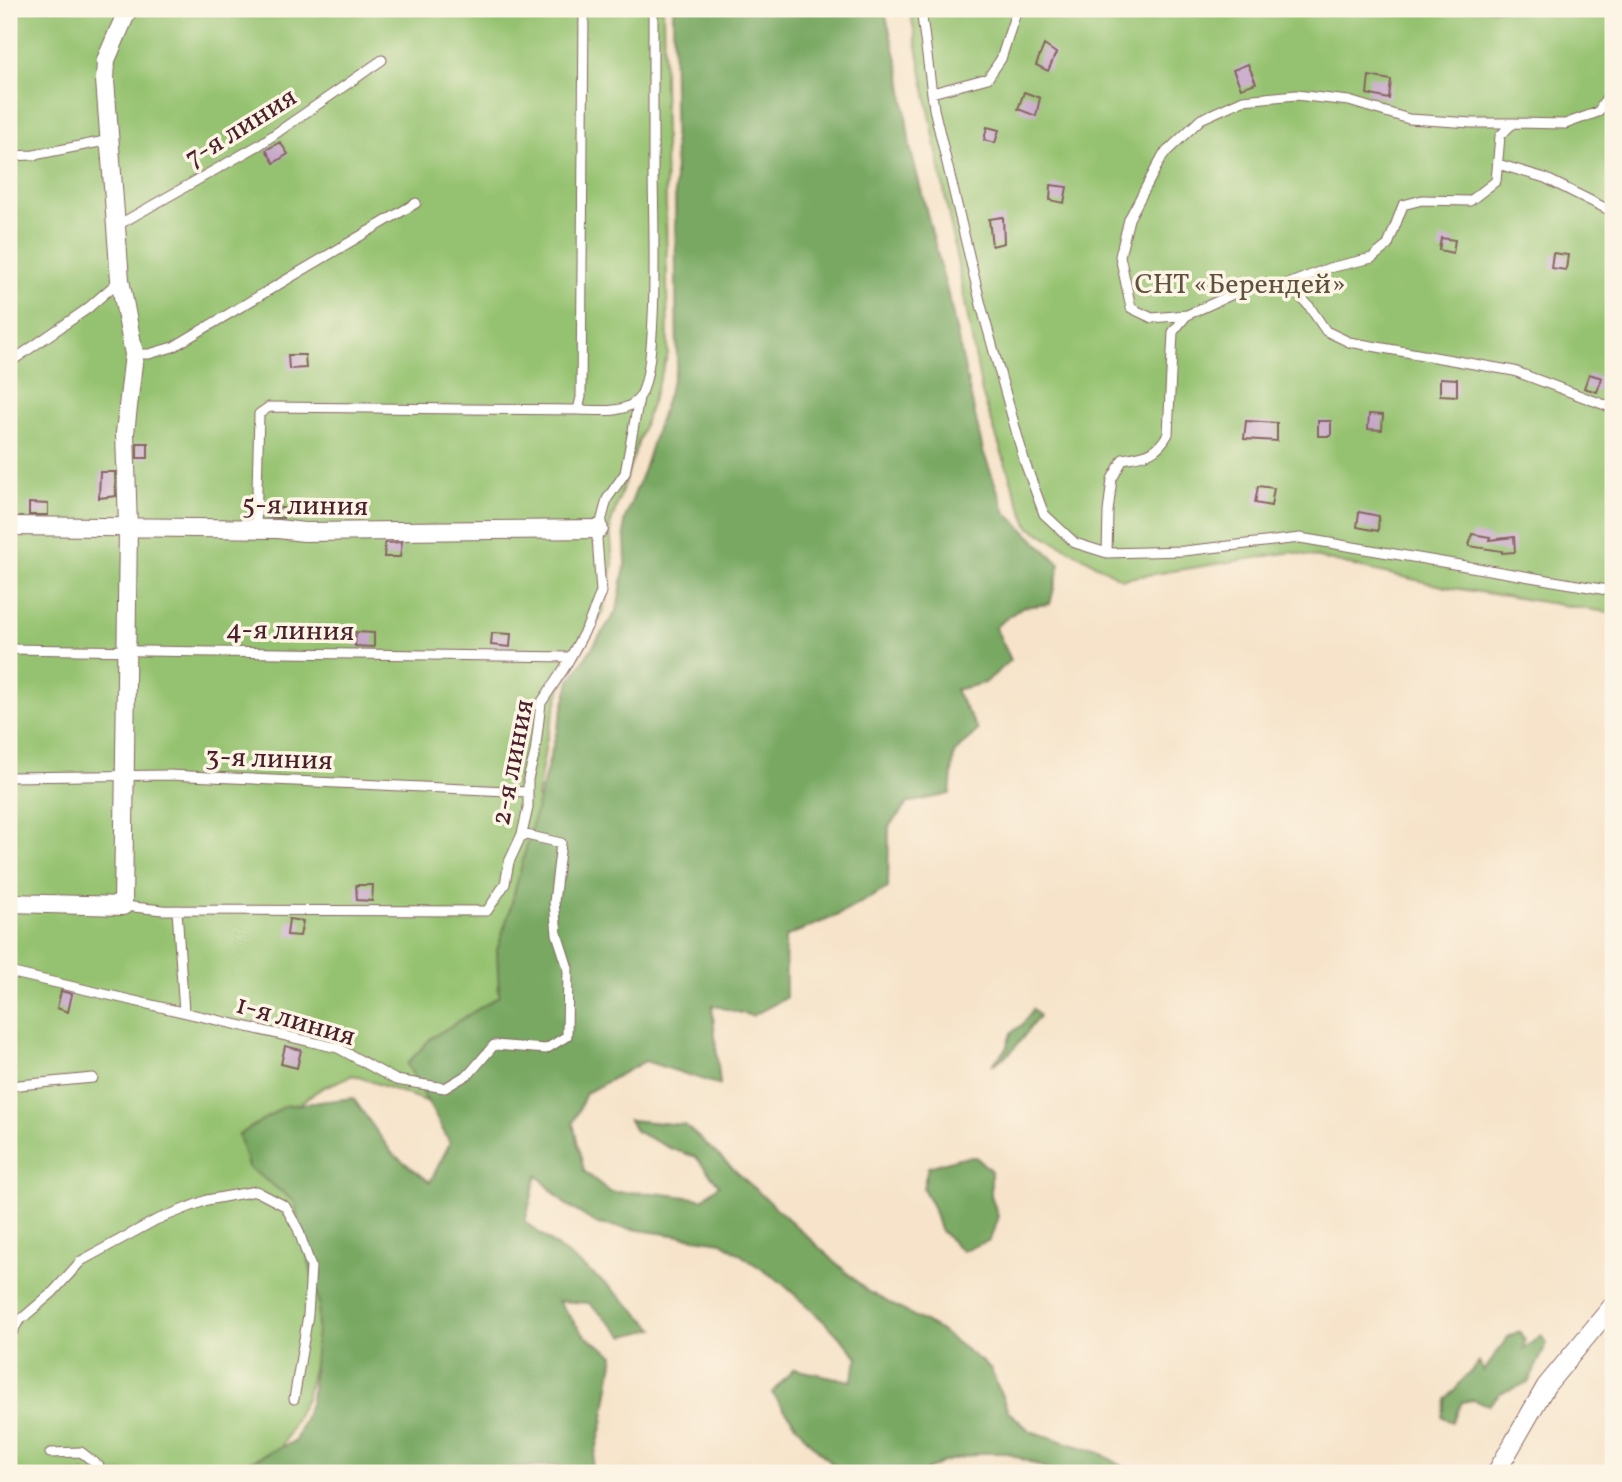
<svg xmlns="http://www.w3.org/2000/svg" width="1622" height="1482" viewBox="0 0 1622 1482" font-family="Vollkorn,serif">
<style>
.green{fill:#95c270;stroke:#70704e;stroke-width:2}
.forest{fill:#78a862;stroke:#616446;stroke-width:2}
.building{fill:#c6a7ca}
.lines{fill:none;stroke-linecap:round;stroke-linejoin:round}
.service-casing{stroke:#866462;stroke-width:11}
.minor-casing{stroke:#866462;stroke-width:20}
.service{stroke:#fff;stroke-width:9}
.minor{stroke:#fff;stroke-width:18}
.labels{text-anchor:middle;stroke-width:7;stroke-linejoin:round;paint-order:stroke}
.street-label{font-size:28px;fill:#4a1f2b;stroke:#fcf5e5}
.park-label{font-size:28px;fill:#605040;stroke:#fcf5e5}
</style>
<rect width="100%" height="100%" fill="#fcf5e5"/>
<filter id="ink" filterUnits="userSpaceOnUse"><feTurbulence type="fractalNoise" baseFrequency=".0143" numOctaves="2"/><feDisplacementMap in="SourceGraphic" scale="14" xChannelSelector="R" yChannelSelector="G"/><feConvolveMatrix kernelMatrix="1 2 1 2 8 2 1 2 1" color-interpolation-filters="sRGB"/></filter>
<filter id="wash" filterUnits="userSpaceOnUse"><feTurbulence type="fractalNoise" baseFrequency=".00686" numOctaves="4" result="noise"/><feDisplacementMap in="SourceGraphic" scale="28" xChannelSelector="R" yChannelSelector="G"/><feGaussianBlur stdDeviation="1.57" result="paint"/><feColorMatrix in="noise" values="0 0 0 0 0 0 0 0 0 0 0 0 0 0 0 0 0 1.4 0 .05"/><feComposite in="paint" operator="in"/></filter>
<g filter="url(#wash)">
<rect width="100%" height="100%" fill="#f6e3c9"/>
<path class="green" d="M9 9H663L668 354 610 526 613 565 603 612 561 688 547 737 537 797 569 832 566 902 429 1102 353 1075 322 1088 283 1115 335 1277 306 1398 273 1464 249 1473H9Z
M910 9H1613V613L1447 587 1292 552 1122 579 1029 527 1016 495 982 393Z"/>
<path class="forest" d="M673 9H884L901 76 910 147 950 303 983 451 1006 513 1060 564 1050 604 1022 607 995 627 1011 660 985 683 955 690 978 730 954 753 950 794 908 803 889 826 888 888 836 916 785 937 786 998 752 1016 712 1005 720 1085 645 1061 586 1093 573 1123 584 1171 610 1192 655 1193 703 1199 719 1185 696 1157 672 1149 635 1131 629 1120 685 1125 867 1291 940 1330 990 1368 1008 1411 1030 1431 1100 1453 1134 1473H1053L1048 1469 1007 1453H980L943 1462 921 1473H834L837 1469 807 1439 772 1393 794 1369 851 1381 858 1357 831 1328 782 1283 722 1242 597 1224 565 1204 537 1175 525 1222 612 1289 655 1329 624 1336 589 1303 558 1301 584 1335 614 1355 603 1423 590 1473H575L557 1465 484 1470 483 1473H224L295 1441 311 1401 319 1304 294 1201 248 1167 239 1135 285 1106 353 1098 392 1153 430 1182 450 1143 407 1064 431 1038 499 996 497 950 509 913 570 681 617 610 626 561 624 521 644 469 677 366Z
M1033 1009 1039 1016C1021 1038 1018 1050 992 1065L1006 1049 1011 1033 1022 1025Z
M976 1157 991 1171V1195L998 1216 990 1240 962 1251 940 1230 933 1207 923 1188 928 1167 959 1158Z
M1519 1331 1525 1340 1524 1349 1541 1335 1547 1344 1528 1383 1500 1393 1489 1405 1473 1400 1462 1402 1452 1422 1442 1417 1446 1399 1479 1362 1484 1371 1508 1337Z"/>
<g id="blocks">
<path class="building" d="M1044 45 1056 53 1048 71 1036 65Z
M1248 64 1256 83 1241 88 1233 70Z
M1369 76 1391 80 1389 99 1367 94Z
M1024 92 1040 98 1036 116 1018 109Z
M987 127 999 130 995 143 984 140Z
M280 142 288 154 274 163 266 150Z
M1051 185 1067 187 1064 203 1050 200Z
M1003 217 1004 243 992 246 989 219Z
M1441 238 1455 240 1453 253 1439 250Z
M1553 253 1568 255 1566 270 1551 268Z
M288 355H305L306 368 289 369Z
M1589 374 1602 378 1597 392 1584 388Z
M1440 378 1457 379V396L1440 395Z
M1369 414 1383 415 1382 430 1368 429Z
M1246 421 1277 423V441L1244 439Z
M1318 421H1331V436H1318Z
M137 443H148V458H137Z
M100 472H115L116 496 99 498Z
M1258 486 1274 488 1271 506 1255 503Z
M29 503 48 504V515H29Z
M266 508H283V518L266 517Z
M1359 512 1379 516 1378 531 1357 527Z
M1472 534 1490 537 1489 540 1514 537 1515 552 1502 553V551L1469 546Z
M402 542 400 557H384L385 543Z
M356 632 374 633V647L355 646Z
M492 633 511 634 510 647 491 645Z
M356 885H373L372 901 357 900Z
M289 919 303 921 300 936 287 935Z
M61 991 72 994 68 1012 57 1008Z
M285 1046 301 1050 297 1068 281 1064Z"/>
</g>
</g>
<g filter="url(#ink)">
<use href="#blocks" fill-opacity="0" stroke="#866462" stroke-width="2"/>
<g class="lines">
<g class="service-casing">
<path id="service" d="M921 9 934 109 981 305 1025 463 1044 514 1075 543 1107 553 1184 551 1300 538 1613 591
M932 93 988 78 1001 59 1017 9
M9 156 34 155 110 140
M1498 164 1545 178 1613 212
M118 225 259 145 382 60
M1288 284 1309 306 1326 331 1349 342 1514 371 1613 408
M1187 315 1152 318 1131 308 1120 256 1129 219 1163 155 1201 119 1243 100 1296 95 1349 101 1409 119 1472 123H1513
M134 354H149L173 347 416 203
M9 363 87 309 119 281
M578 410C596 410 626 415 639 398 660 370 653 211 653 170 653 116 653 62 653 9
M256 529 259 414 269 407 578 410 581 397 584 9
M1107 553 1108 512 1112 479 1123 459C1145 455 1156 455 1168 434L1173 332 1187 315 1251 286 1288 284 1329 268 1372 258 1388 245 1403 205 1422 200 1470 201 1496 181 1500 136 1513 123 1565 124 1598 112 1613 88
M9 649 570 657
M9 777 168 775 528 792
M123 906 163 910 487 911 505 884 509 862 522 834 528 808V779L535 753 541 703 565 667 588 625 601 592 597 538 607 499 625 473 639 398
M177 910 184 1012
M9 972 338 1048 396 1080 445 1088 470 1073 494 1045 546 1049 567 1036 568 968 557 934 554 902 561 843 522 834
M9 1086 93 1078
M9 1338 18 1322 53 1292 81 1261 156 1220 207 1200 256 1191 285 1206 298 1229 311 1267 308 1315 294 1399
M50 1453 81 1452 99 1466 98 1473"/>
</g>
<g class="minor-casing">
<path id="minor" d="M9 526 278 529 304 532 599 529
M9 903 123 906 128 527 125 433 134 354 120 280 105 80 106 60 128 9
M1496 1473 1546 1386 1613 1305"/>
</g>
<use href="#service" class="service"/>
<use href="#minor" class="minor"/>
</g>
</g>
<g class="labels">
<g class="street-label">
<text transform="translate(240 126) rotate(-32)" y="10">7-я линия</text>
<text transform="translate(305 504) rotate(1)" y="10">5-я линия</text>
<text transform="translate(290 629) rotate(1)" y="10">4-я линия</text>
<text transform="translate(269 757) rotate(2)" y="10">3-я линия</text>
<text transform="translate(511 762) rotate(-79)" y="10">2-я линия</text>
<text transform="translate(296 1019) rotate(16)" y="10">1-я линия</text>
</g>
<g class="park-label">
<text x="1240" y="293">СНТ «Берендей»</text>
</g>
</g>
<rect width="1622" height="1482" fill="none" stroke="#fcf5e5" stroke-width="35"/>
</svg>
